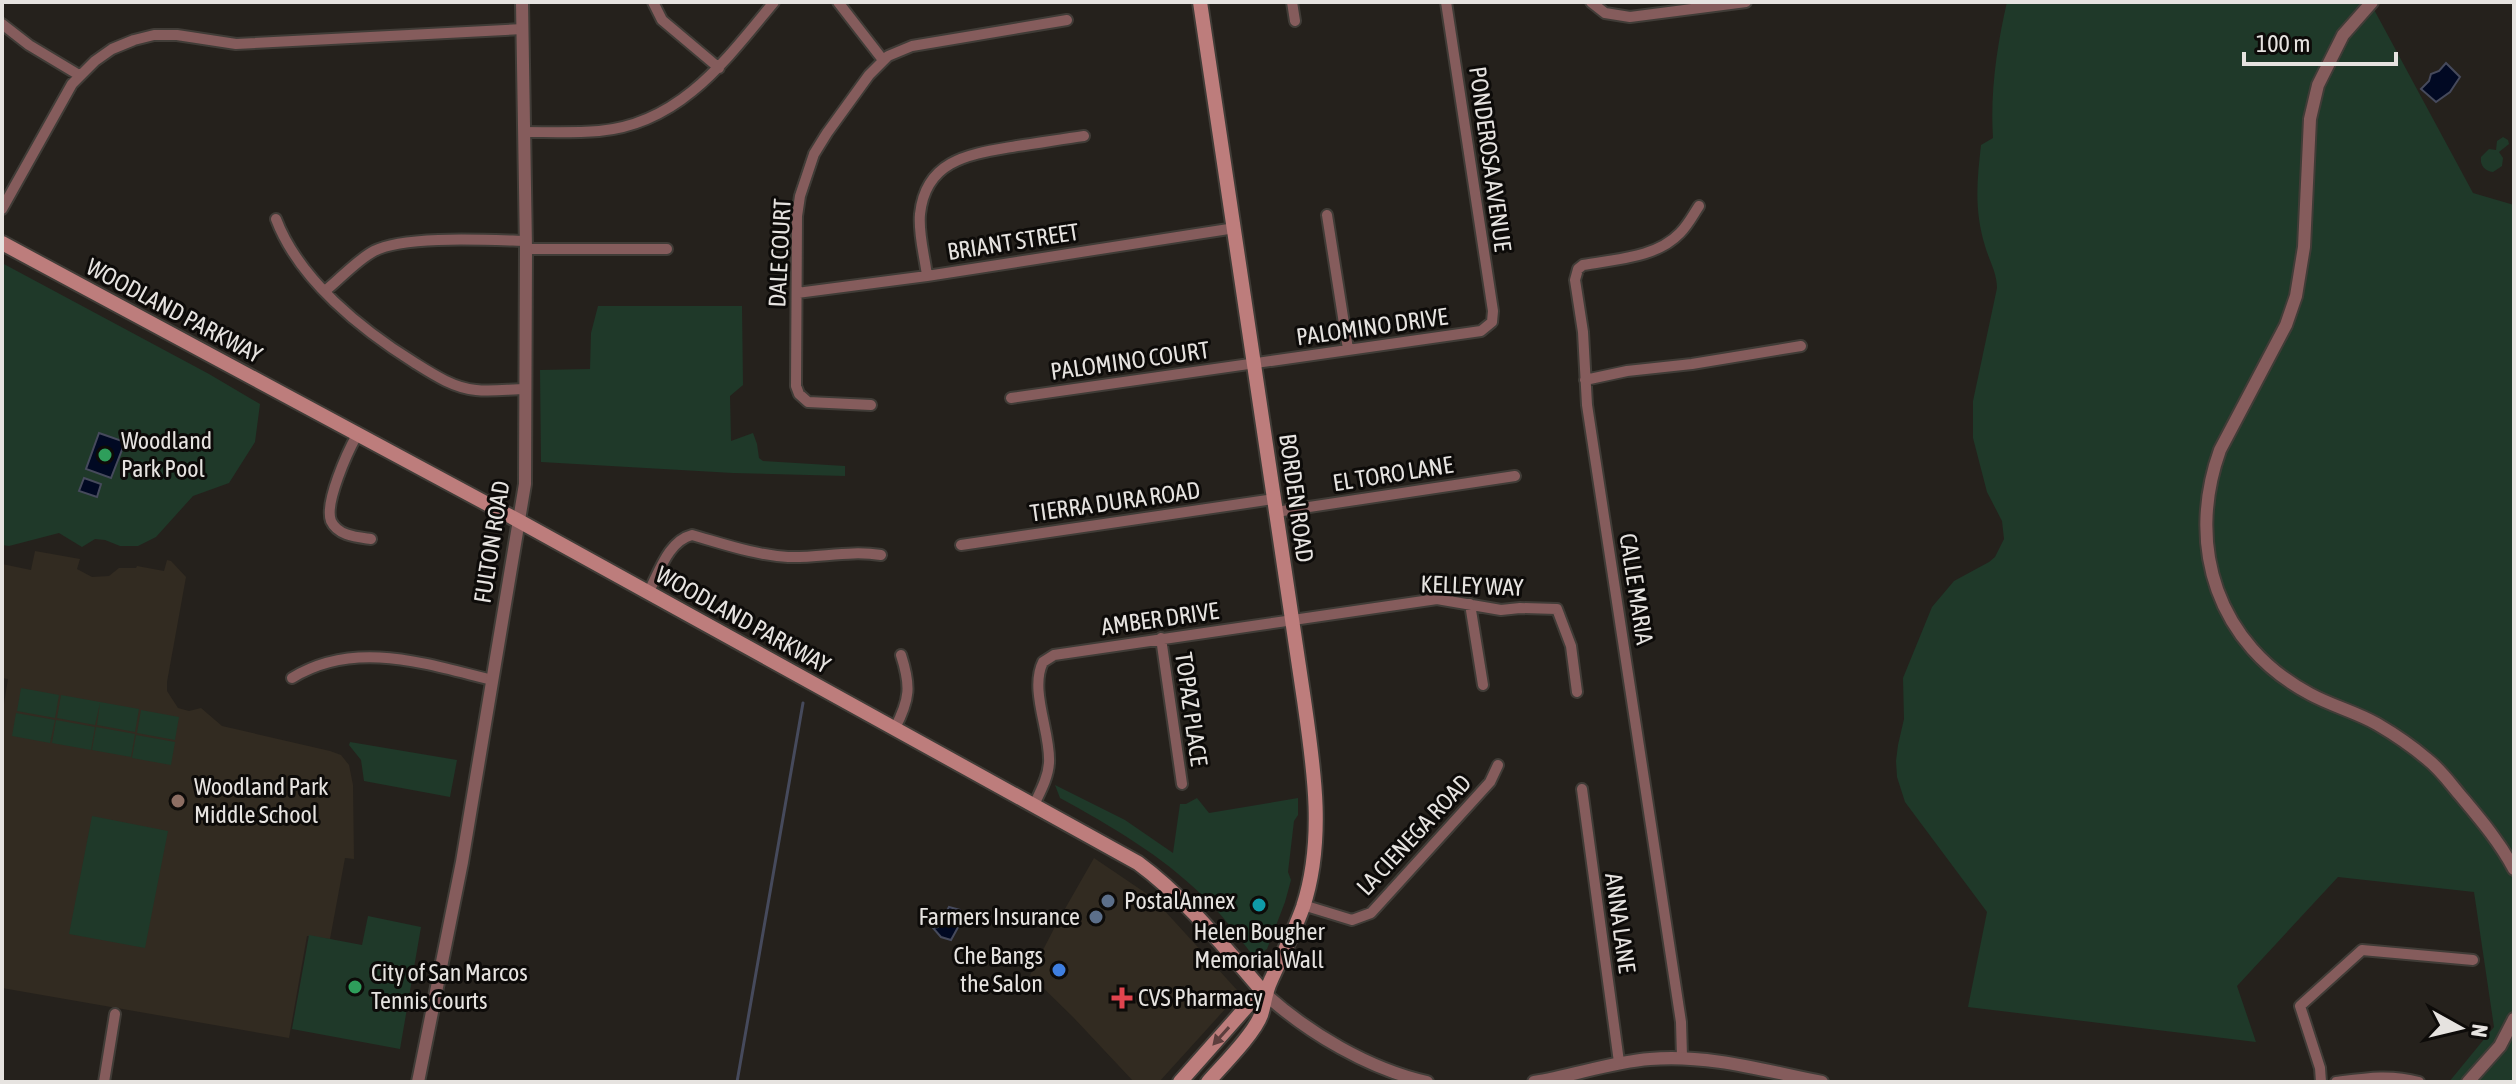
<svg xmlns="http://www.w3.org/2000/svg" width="2516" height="1084" viewBox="0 0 2516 1084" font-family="'Asap Condensed',sans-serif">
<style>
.built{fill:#322b21}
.green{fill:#1f3929}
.water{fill:#010923;stroke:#464a5c;stroke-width:2}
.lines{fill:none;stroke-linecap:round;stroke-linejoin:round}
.stream{stroke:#464a5c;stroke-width:3}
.minor-casing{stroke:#403c37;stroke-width:14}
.tertiary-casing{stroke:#403c37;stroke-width:16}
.secondary-casing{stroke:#403c37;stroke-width:18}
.minor{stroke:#855c5c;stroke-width:10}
.tertiary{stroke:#855c5c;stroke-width:12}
.secondary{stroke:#bd7d7c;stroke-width:14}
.oneway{fill:#5c3e3d}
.leisure-dot{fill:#2e9e5b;stroke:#0d0b09;stroke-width:3}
.education-dot{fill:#8d6e63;stroke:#0d0b09;stroke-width:3}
.service-dot{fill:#5c6f8a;stroke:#0d0b09;stroke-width:3}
.culture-dot{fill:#0f9aa8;stroke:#0d0b09;stroke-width:3}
.shop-dot{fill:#3f7fe0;stroke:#0d0b09;stroke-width:3}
.health-dot{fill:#e0444e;stroke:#0d0b09;stroke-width:3}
.labels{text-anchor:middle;stroke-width:6;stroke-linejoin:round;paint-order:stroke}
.street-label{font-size:24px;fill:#e6e3e0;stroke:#0d0b09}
.poi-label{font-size:24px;fill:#e6e3e0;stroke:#0d0b09;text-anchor:start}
</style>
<rect width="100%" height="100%" fill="#25211c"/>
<path class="built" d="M35 551 80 559 77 569 92 577 109 576 119 568H136L137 566 164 571 167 560 171 561 186 577 167 682V691L178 708 189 711 201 708 222 726 330 751 341 755 349 765 353 785 354 859 345 858 330 939 307 936 289 1038 2 988V716L8 679 2 678V564L31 570Z
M1094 858 1153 898 1237 990V996L1159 1082H1134L1073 1017 1030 975 1058 921Z"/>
<path class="green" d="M2007 2H2372L2371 4 2473 193 2514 205V1082H2449L2494 1027 2474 892 2338 877 2237 986 2256 1042 1968 1007 1987 912 1905 802 1897 777 1896 761 1898 745 1904 719 1903 678 1932 607 1954 581 1989 562 1995 557 2004 539 2002 521 1987 492 1973 438V401L1997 288C1997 273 1989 260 1985 246 1974 210 1977 181 1981 145L1993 138C1990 93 1997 45 2007 2Z
M2503 137 2508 140 2509 144 2499 152 2503 158 2502 166 2493 172C2484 171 2480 165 2481 157L2489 149 2496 150 2497 141Z
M2 263 209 374 260 404 255 442 229 483 193 496 156 537 138 546H120L105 540 95 539 82 547 59 533 9 546 2 545Z
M598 306H742L743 385 730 396 731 441 753 433 757 444 759 458 763 461 845 466V476L733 473 541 462 540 370 590 369 591 333Z
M21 688 59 695 55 718 17 711Z
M61 695 139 709 135 732 97 725 100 703 95 725 57 718Z
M141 710 179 717 175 740 137 733Z
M16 713 55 720 50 743 12 736Z
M56 720 95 727 91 750 52 743Z
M96 727 135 734 131 757 92 750Z
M136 735 175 742 171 765 132 758Z
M350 742 457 760 450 797 364 781 361 760 349 745Z
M1055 785 1125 820 1173 853 1180 804H1186L1197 798 1209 813 1298 798V815L1294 821 1288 872 1291 880 1285 902 1267 949 1261 953H1251C1236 934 1221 913 1203 896 1161 855 1111 826 1060 798Z
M92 816 168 831 145 948 69 934Z
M368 916 421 927 400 1049 292 1029 309 935 362 945Z"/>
<path class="water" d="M2446 63 2460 77 2450 92 2436 102 2421 89 2429 81 2431 74 2439 71Z
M99 433 125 442 111 478 86 469Z
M84 478 101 484 97 497 79 491Z
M949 907 960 910 967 918 965 921 962 920 951 940 941 937 933 928 938 927Z"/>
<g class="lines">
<path class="stream" d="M737 1082 803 703"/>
<g class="minor-casing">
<path id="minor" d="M653 2 662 20 719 68
M838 2 883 60
M1292 2 1295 21
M1591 2 1605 13 1630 17 1746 2
M2 24 29 45 79 75
M524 132C549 132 574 133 599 131 680 124 726 60 774 2
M2 209 72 84 95 61 112 49 134 40 154 35H177L236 44 523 29
M1327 215 1348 349
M276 219C299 280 362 330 415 363 434 375 454 388 476 390 492 392 510 389 526 389
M526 249H667
M927 276C925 257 918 234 920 214 926 158 972 154 1017 146 1039 143 1062 139 1084 136
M325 291C341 278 357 260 374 251 404 235 490 240 526 241
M797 293 927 276 1235 228
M1585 380 1627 371 1692 364 1801 346
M1011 398 1481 331 1492 322 1493 311 1446 2
M871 405 808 402 799 394 796 386 797 216 800 196 814 154 827 133 869 75 888 56 912 46 1067 20
M357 435C348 451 324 503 331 521 338 536 357 537 371 539
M1276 512 1515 476
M961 545 1274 499
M648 593C659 573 668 541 692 535 724 544 755 555 788 557 820 558 849 550 881 555
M1470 604 1483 685
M1161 638 1182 784
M292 678C355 639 426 664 492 680
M895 728C910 699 911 686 901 655
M1582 789 1619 1062
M1034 805C1040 792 1048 778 1049 763 1051 733 1029 690 1043 662L1054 655 1437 599 1501 610 1520 608 1557 609 1571 646 1577 692
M1303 905 1352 920 1371 913 1490 782 1498 765
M1682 1057 1681 1022 1587 405 1583 332 1575 280 1578 269 1583 265C1616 259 1656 258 1680 233 1688 225 1693 215 1699 206
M104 1082 115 1014
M2321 1082 2320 1068 2300 1006 2362 950 2473 960
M2336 1082C2366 1078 2390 1074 2419 1082"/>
</g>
<g class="tertiary-casing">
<path id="tertiary" d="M2372 2 2343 35 2318 85 2310 119 2304 247 2296 296 2286 325 2220 450C2185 547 2218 645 2310 694 2332 706 2356 712 2377 724 2394 734 2413 747 2427 759 2440 769 2450 783 2460 795 2480 819 2499 841 2514 869
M1264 993C1308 1033 1369 1069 1427 1082
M418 1082 462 862 525 484 526 249 522 2
M1534 1082C1573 1076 1610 1062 1650 1059 1708 1054 1766 1071 1822 1082
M2468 1082 2500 1046 2514 1019"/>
</g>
<g class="secondary-casing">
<path id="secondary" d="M1200 2 1304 700C1314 769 1325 840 1303 907 1294 932 1282 956 1271 980 1265 992 1265 1003 1261 1015 1254 1034 1222 1066 1208 1082
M2 243 519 521 1138 863C1187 899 1225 948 1264 993
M1180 1082 1249 1004 1264 993"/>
</g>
<use href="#minor" class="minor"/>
<use href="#tertiary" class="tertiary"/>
<use href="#secondary" class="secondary"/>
</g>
<defs><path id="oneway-solid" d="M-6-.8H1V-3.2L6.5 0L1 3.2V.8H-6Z" transform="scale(2)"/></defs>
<use class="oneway" href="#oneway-solid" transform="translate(1221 1036) rotate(132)"/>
<g class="leisure-dot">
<circle cx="105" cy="455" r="8"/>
<circle cx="355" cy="987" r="8"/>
</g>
<circle class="education-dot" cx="178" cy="801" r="8"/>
<g class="service-dot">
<circle cx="1108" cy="901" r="8"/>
<circle cx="1096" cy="917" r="8"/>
</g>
<circle class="culture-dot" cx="1259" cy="905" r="8"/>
<circle class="shop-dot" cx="1059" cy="970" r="8"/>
<path class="health-dot" d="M1118 986h8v8h8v8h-8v8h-8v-8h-8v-8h8z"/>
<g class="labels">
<g class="street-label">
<text transform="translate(1490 159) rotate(82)" y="8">PONDEROSA AVENUE</text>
<text transform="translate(1013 242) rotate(-9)" y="8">BRIANT STREET</text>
<text transform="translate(780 253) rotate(-87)" y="8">DALE COURT</text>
<text transform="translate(174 311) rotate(28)" y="8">WOODLAND PARKWAY</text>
<text transform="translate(1372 327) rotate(-8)" y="8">PALOMINO DRIVE</text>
<text transform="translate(1130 361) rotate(-8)" y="8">PALOMINO COURT</text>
<text transform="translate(1393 474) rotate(-9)" y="8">EL TORO LANE</text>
<text transform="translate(1296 498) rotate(82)" y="8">BORDEN ROAD</text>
<text transform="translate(1115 502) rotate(-8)" y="8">TIERRA DURA ROAD</text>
<text transform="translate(492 542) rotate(-81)" y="8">FULTON ROAD</text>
<text transform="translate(1472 586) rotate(2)" y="8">KELLEY WAY</text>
<text transform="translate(1636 589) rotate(81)" y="8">CALLE MARIA</text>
<text transform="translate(1160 619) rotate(-8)" y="8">AMBER DRIVE</text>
<text transform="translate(743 620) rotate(29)" y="8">WOODLAND PARKWAY</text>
<text transform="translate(1191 709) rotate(82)" y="8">TOPAZ PLACE</text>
<text transform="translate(1414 835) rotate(-47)" y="8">LA CIENEGA ROAD</text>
<text transform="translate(1620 923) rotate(82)" y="8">ANNA LANE</text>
</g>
<g class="poi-label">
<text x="121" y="449">Woodland<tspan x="121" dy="28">Park Pool</tspan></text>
<text x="194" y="795">Woodland Park<tspan x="194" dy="28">Middle School</tspan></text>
<text x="1124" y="909">PostalAnnex</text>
<text x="1080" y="925" text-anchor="end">Farmers Insurance</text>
<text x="1259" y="940" text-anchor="middle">Helen Bougher<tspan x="1259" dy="28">Memorial Wall</tspan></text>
<text x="1043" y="964" text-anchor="end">Che Bangs<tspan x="1043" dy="28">the Salon</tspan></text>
<text x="371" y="981">City of San Marcos<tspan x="371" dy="28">Tennis Courts</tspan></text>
<text x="1138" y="1006">CVS Pharmacy</text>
</g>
</g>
<rect width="2516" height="1084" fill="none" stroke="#e6e3e0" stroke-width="8"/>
<g transform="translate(2460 1028) rotate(98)" stroke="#0d0b09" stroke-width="6" paint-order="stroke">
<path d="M0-6L14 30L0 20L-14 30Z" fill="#e6e3e0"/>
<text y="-12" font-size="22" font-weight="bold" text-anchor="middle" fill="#e6e3e0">N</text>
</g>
<path d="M2244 52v12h152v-12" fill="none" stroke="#e6e3e0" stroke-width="4"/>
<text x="2256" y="52" font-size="24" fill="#e6e3e0" stroke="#0d0b09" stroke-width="6" paint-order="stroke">100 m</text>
</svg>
